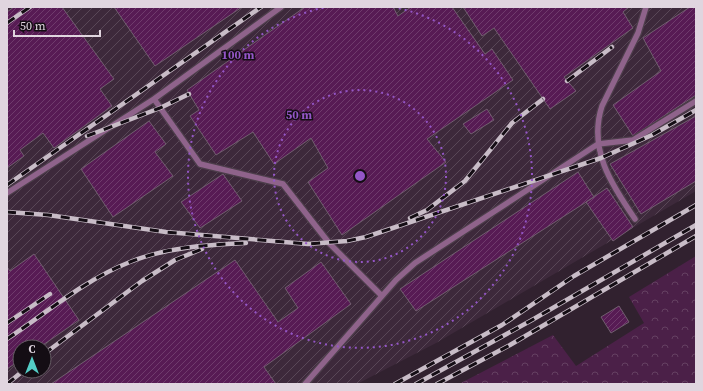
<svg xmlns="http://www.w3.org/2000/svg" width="703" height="391" viewBox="0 0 703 391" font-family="'Source Serif 4',serif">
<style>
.industrial{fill:url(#industrial-furrows);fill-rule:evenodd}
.forest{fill:url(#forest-crowns)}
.building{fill:url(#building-hatch);stroke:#715e6f}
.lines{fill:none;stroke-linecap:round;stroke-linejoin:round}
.service-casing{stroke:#4d3e4b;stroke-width:8}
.service{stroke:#8f638b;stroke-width:5.5}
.rail-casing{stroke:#c8bcc7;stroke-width:4.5}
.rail{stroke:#140d14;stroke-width:3;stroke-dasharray:9;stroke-linecap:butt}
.ring{fill:none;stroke:#9456c7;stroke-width:2;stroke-dasharray:2 4}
.centre{fill:#9456c7;stroke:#140d14;stroke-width:2}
.ring-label{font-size:12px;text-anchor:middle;font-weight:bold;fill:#9456c7;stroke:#140d14;stroke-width:3;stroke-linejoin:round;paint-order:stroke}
</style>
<defs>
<pattern id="industrial-furrows" width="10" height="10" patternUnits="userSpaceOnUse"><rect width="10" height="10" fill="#3d293b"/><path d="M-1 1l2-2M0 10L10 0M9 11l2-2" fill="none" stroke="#594757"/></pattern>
<pattern id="forest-crowns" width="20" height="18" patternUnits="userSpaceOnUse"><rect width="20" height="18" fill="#4b2048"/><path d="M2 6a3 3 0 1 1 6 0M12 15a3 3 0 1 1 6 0" fill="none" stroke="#654062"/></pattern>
<pattern id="building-hatch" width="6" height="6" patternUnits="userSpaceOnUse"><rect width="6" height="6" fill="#571b54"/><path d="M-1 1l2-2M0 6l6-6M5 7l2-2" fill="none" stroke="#6f3b6c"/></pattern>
</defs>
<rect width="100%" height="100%" fill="#31212f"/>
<path class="industrial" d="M7 7H696V191L436 343 357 384H7ZM20 347H44V371H20Z"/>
<path class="forest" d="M696 256V384H459L553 335 576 366 644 323 629 297Z"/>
<path class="building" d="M14 7H62L114 79 100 89 112 106 54 148 43 133 20 150 24 156 7 168V12Z
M114 7H242L155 66Z
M305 7H393L398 16 411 7H452L485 54 492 49 513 80 427 139 446 162 342 235 308 182 328 168 311 138 274 164 253 132 216 155 190 116 199 110 187 90Z
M463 7H629L623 12 633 28 564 77 576 91 550 109 494 28 482 36Z
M690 7H696V95L633 136 613 105 661 71 643 38Z
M487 109 494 120 471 134 463 124Z
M696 116V181L641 214 610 164Z
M149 121 166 144 155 152 173 176 113 217 81 169Z
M578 172 594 197 416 311 400 289Z
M223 174 242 201 200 228 181 202Z
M607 188 633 227 613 241 586 202Z
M34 254 79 320 40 347H20V360L7 369V267L10 271Z
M235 260 278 322 298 308 285 288 321 262 351 304 264 367 276 384H51Z
M619 306 629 322 611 333 601 317Z"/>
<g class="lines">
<g class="service-casing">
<path id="service" d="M154 99 200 164 283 184 329 243 382 296
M7 193 154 99 281 7
M635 219C611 184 588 149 602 106L638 33 646 7
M305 384 396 280 415 263 598 144 633 140 696 101"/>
</g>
<use href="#service" class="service"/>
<g class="rail-casing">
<path id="rail" d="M7 23 30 7
M567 81 612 47
M87 136 160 108 189 94
M7 185 261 7
M7 212 48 215 166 232 308 244 347 241 366 237 601 158 652 135 696 110
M410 218 427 210 465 181 512 123 543 99
M7 323 50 294
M7 339C46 313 86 279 130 262 167 247 207 245 246 243
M44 354 142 281 175 260 202 249
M7 384 23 371
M395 384 502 325 574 276 696 205
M416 384 532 320 696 225
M437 384 510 345 696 236"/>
</g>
<use href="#rail" class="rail"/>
</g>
<g class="ring">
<circle cx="360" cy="176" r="86"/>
<path d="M393 7A172 172 0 1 1 327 7"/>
</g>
<circle cx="360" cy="176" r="6" class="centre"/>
<g class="ring-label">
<text x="238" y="59">100 m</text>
<text x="299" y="119">50 m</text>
</g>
<rect width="703" height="391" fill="none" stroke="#e0d5df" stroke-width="16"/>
<g transform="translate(32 359)"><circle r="19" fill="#140d14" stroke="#665d65"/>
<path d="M0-3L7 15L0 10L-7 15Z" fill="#54cdc6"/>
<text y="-6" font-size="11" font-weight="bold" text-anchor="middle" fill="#e0d5df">С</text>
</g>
<path d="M14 30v6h86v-6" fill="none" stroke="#e0d5df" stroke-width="2"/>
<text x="20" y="30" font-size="12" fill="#e0d5df" stroke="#140d14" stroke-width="3" paint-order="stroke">50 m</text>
</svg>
